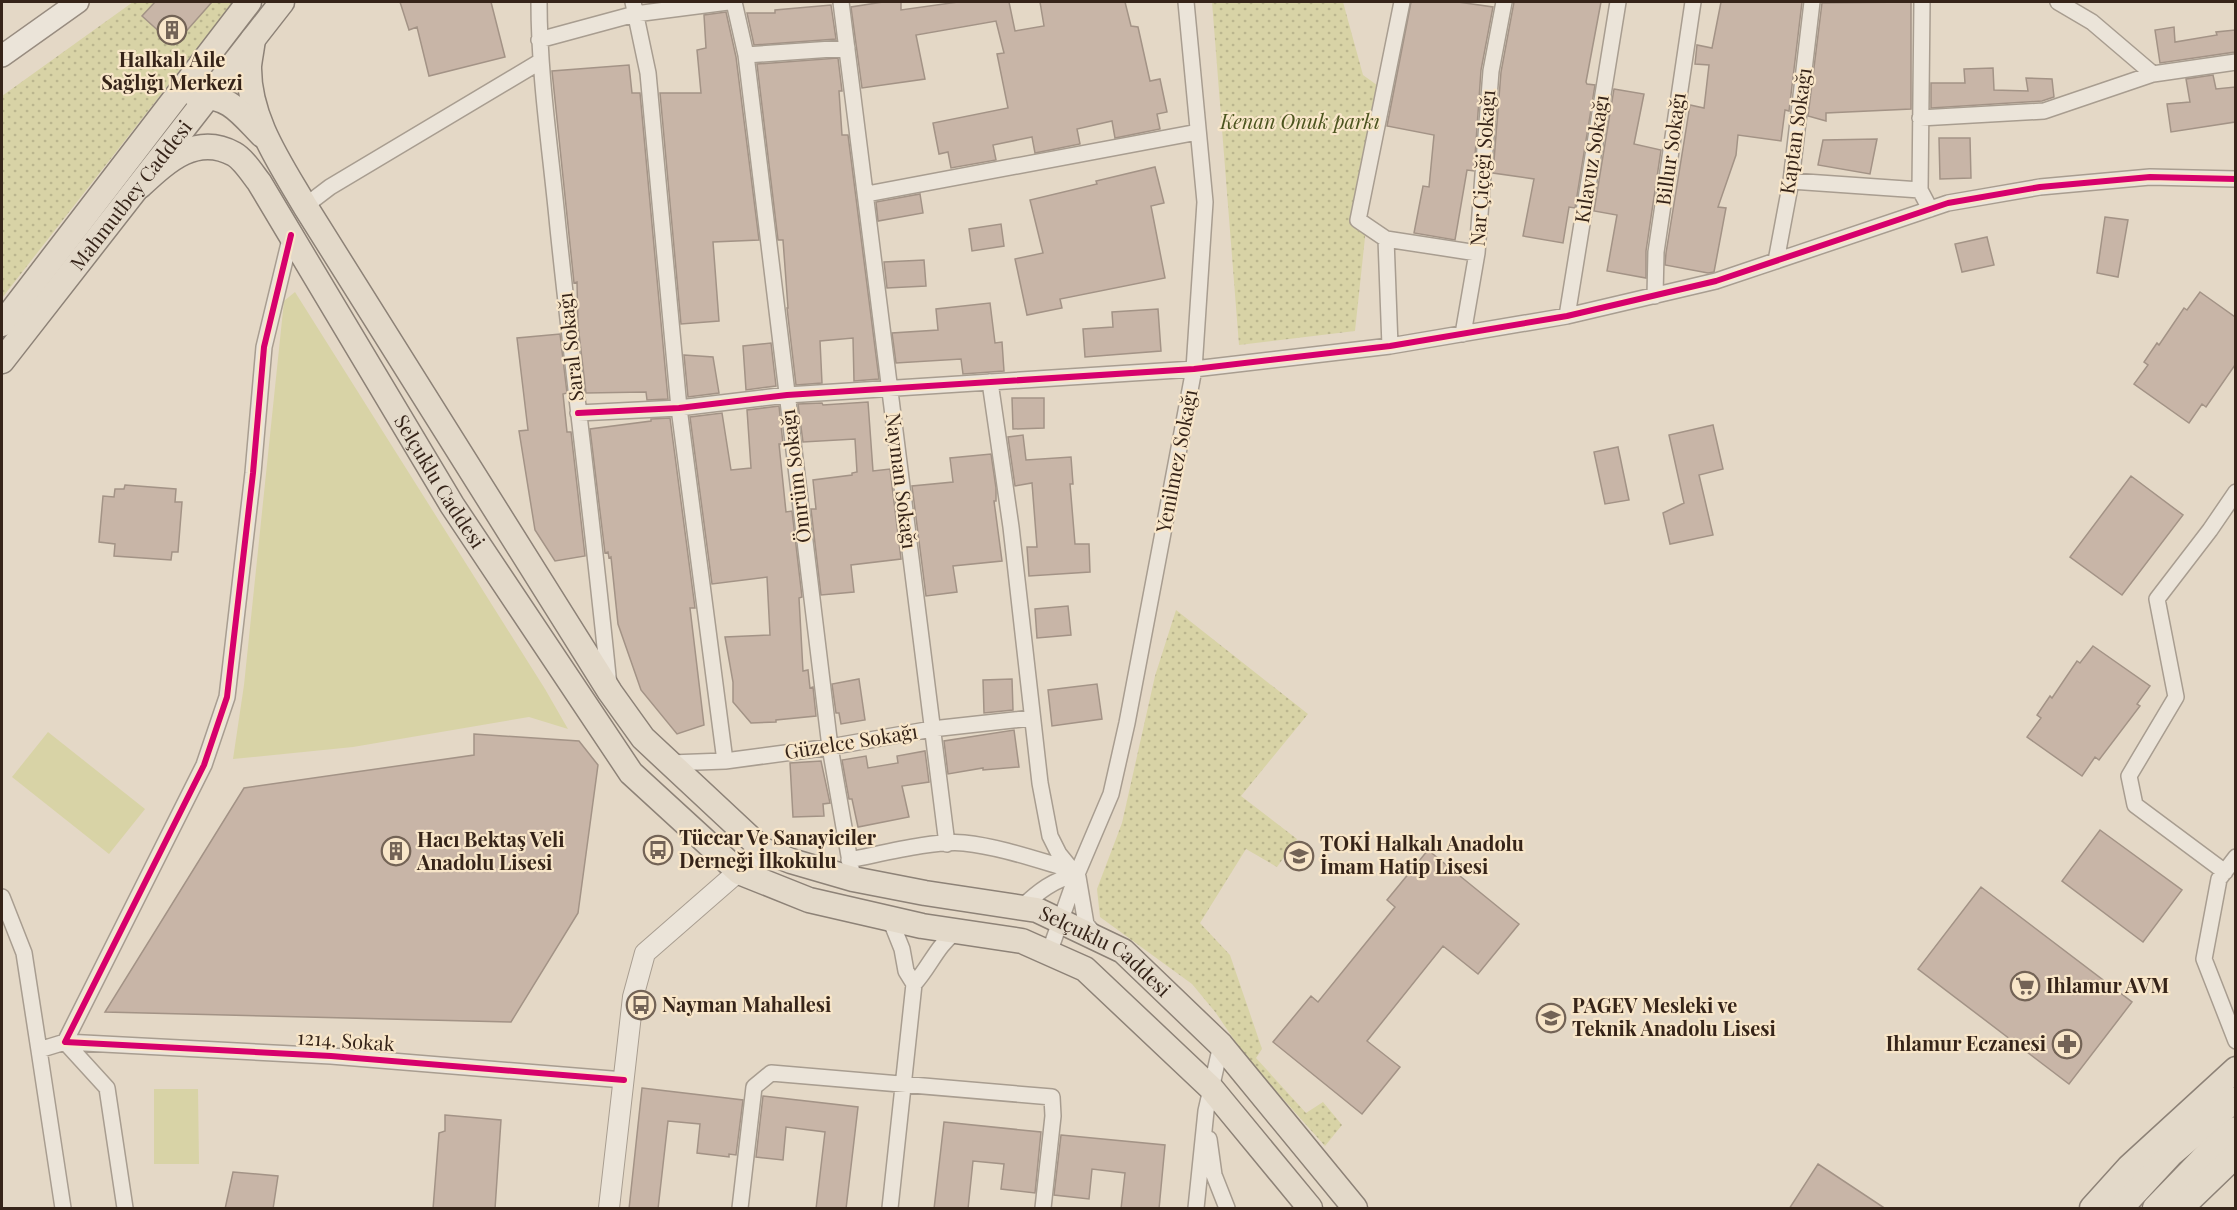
<svg xmlns="http://www.w3.org/2000/svg" width="2237" height="1210" viewBox="0 0 2237 1210" font-family="'Playfair Display',serif">
<style>
.grass{fill:#d8d3a6}
.park{fill:url(#park-dots)}
.building{fill:#c8b5a7;stroke:#a39386;stroke-width:1.5}
.lines{fill:none;stroke-linecap:round;stroke-linejoin:round}
.minor-casing{stroke:#a89d90;stroke-width:18}
.tertiary-casing{stroke:#a89d90;stroke-width:22}
.secondary-casing{stroke:#988c80;stroke-width:24}
.primary-casing{stroke:#8d8277;stroke-width:27}
.minor{stroke:#ebe4d9;stroke-width:15}
.tertiary{stroke:#ebe4d9;stroke-width:20}
.secondary{stroke:#ebe4d9;stroke-width:21}
.primary{stroke:#e3d9c9;stroke-width:24}
.cycleway-casing{stroke:#f8e6c9;stroke-width:10}
.cycleway{stroke:#d6006c;stroke-width:6}
.labels{text-anchor:middle;stroke-width:4.5;stroke-linejoin:round;paint-order:stroke}
.poi-label{font-size:20px;font-weight:bold;fill:#362419;stroke:#f8e6c9;text-anchor:start}
.park-label{font-size:20px;font-style:italic;fill:#4b541e;stroke:#f8e6c9}
.street-label{font-size:20px;fill:#362419;stroke:#f8e6c9}
</style>
<defs>
<pattern id="park-dots" width="8" height="8" patternUnits="userSpaceOnUse" patternTransform="scale(1.5)"><rect width="8" height="8" fill="#d8d3a6"/><path d="M2 2h.1M6 6h.1" fill="none" stroke="#bab58e" stroke-width="1.8" stroke-linecap="round"/></pattern>
</defs>
<rect width="100%" height="100%" fill="#e4d8c6"/>
<path class="grass" d="M295 292 545 689 568 729 529 717 353 747 233 759 244 685 284 301Z
M48 732 145 809 109 854 12 777Z
M154 1089H198L199 1164H154Z"/>
<path class="park" d="M133 2H233L2 298V96Z
M1212 2H1343L1363 75 1381 88 1355 331 1239 345Z
M1176 610 1308 714 1241 796 1297 839 1277 867 1246 849 1200 923 1230 955 1262 1049 1256 1058 1306 1113 1323 1102 1342 1125 1325 1146 1245 1056 1216 1013 1192 984 1100 917 1097 889 1122 823 1155 676Z"/>
<path class="building" d="M155 2H212L174 45 142 16Z
M400 2H491L505 57 429 76 417 27 409 30Z
M883 2H901V10L958 2H1009L1015 31 1044 26 1040 2H1125L1131 26 1138 27 1150 81 1160 79 1167 112 1157 114 1160 129 1115 138 1112 121 1077 129 1080 144 1035 153 1032 137 993 145 996 160 951 168 948 152 939 154 933 123 1008 108 997 54 1004 53 996 21 916 35 925 79 862 88 851 7Z
M1411 2H1458L1493 7 1481 70 1474 171 1467 170 1455 240 1414 233 1423 186 1429 187 1434 135 1387 126Z
M1514 2H1601L1586 82 1587 84 1595 85 1575 208 1569 207 1563 243 1523 236 1534 179 1493 173 1501 72Z
M1721 2H1802L1789 111 1785 110 1781 141 1738 135 1736 155 1718 207 1726 208 1714 272 1708 273 1665 265 1666 253 1690 105 1704 108 1709 65 1695 64 1697 45 1712 48Z
M1822 3 1911 2V109L1826 113V121L1808 116Z
M831 5 836 39 754 45 747 13H775V10Z
M726 12 736 57 759 240 713 242 719 321 681 324 660 93H701L697 50 706 48 704 15Z
M2174 27 2175 42 2217 35 2216 32 2235 30V52L2160 63 2155 30Z
M838 58 842 91H839L842 135H848L879 379 854 381 853 338 820 341 822 383 796 385 787 308H788L783 240H778L757 64Z
M629 65 632 93H640L668 399 647 400 646 392 586 393 578 325 577 282 574 283 552 71Z
M1993 68 1994 90 2028 91 2026 78 2052 79 2054 97 2042 101 1931 108V83H1965L1964 69Z
M2213 75 2216 89 2235 87V122L2171 132 2167 104 2190 102 2186 79Z
M1614 89 1644 94 1634 144 1661 150 1646 251V278L1607 271 1617 215 1594 211Z
M1939 138H1970L1971 178 1940 179Z
M1877 139 1870 174 1818 165 1823 140Z
M1155 167 1164 203 1151 206 1165 278 1060 299 1062 308 1027 315 1015 259 1043 253 1030 200 1097 184 1096 181Z
M920 194 923 213 878 221 876 202Z
M2105 217 2128 220 2118 277 2097 273Z
M1001 224 1004 246 972 251 969 229Z
M1987 237 1994 265 1962 272 1955 244Z
M924 260 926 286 887 288 884 262Z
M2200 292 2235 317V365L2206 407 2202 404 2189 423 2134 384 2148 365 2144 362 2157 343 2159 345 2184 308 2187 310Z
M990 303 995 343 1002 342 1004 371 963 374 961 359 896 363 892 333 938 330 936 309Z
M1158 309 1161 351 1085 357 1083 329 1113 327 1112 312Z
M560 334 567 393 563 394 567 432H571L585 556 555 561 535 530 519 431 528 430 517 338Z
M771 343 776 386 746 390 743 346Z
M684 355 713 357 719 393 688 397Z
M1012 398H1044V428L1013 429Z
M868 402 873 471 890 469 901 559 851 565 854 592 821 595 811 509H816L813 480 852 475V473L857 472 855 439 803 442 798 404 822 403 823 405Z
M779 406 783 444H779L786 512 792 511 802 597 799 598 803 671 808 670 810 688 813 687 816 716 776 720V722L751 723 733 702V682L725 637 770 635 767 577 712 584 690 417 722 413 731 470 751 468 747 410Z
M670 418 695 608H690L704 725 677 734 641 690 618 624 611 557 609 558 608 552 605 553 590 429 651 421V419Z
M1713 425 1723 469 1699 475 1713 535 1670 544 1663 513 1684 503 1669 435Z
M1023 435 1026 460 1071 457 1073 484H1070L1075 544H1089L1090 572 1029 576 1027 547H1037L1032 483 1015 486 1008 437Z
M1618 447 1629 500 1605 504 1594 452Z
M991 454 996 488V501H994L1002 561 953 566 957 592 926 596 912 486 953 482 950 458Z
M2131 476 2183 515 2122 595 2070 557Z
M125 485 176 489 175 502H182L178 552H172L171 560 114 556 115 544 99 542 103 496 114 497 115 489H124Z
M1068 606 1071 635 1037 638 1035 609Z
M2093 646 2150 686 2137 704 2140 706 2099 760 2095 757 2082 776 2027 737 2041 718 2037 715 2050 696 2052 698 2077 661 2080 663Z
M859 679 865 720 841 724 839 713H836L832 684Z
M1012 679 1013 710 984 713 983 680Z
M1097 684 1102 719 1052 726 1048 690Z
M1014 730 1019 767 983 770V768L948 774 944 741Z
M474 734 579 741 598 765 578 913 511 1022 105 1012 244 788 474 755Z
M925 751 929 782 902 786 909 817 858 827 852 799H849L842 760 866 756 868 768 898 763 897 756Z
M821 761 830 803 823 804 824 816 793 817 790 763Z
M2100 830 2182 890 2143 942 2062 881Z
M1428 850 1519 924 1478 974 1443 946 1367 1041 1400 1067 1362 1114 1273 1042 1311 996 1318 1002 1395 907 1387 900Z
M1981 887 2132 1002 2069 1084 1918 969Z
M642 1088 743 1100 736 1155 729 1154V1157L697 1153 700 1124 668 1121 658 1209H629Z
M763 1096 858 1107 846 1209H816L825 1132 786 1127 783 1160 756 1157Z
M445 1115 501 1120 495 1209H433L439 1133 445 1131Z
M944 1122 1041 1132 1035 1193 1001 1189 1004 1164 973 1161 968 1209H934Z
M1061 1135 1165 1145 1159 1209H1121L1125 1173 1092 1169 1089 1199 1054 1195Z
M1818 1164 1886 1209H1789Z
M233 1172 278 1176 273 1209H225Z"/>
<g class="lines">
<g class="minor-casing">
<path id="minor" d="M539 2C539 77 551 153 558 228 574 381 594 533 609 686
M633 2 648 73 679 408 725 761
M734 2 746 55 830 747 853 879
M841 2 947 844
M1402 2 1358 220 1386 239 1477 253
M1922 2 1920 190 1930 209
M2058 2 2092 22 2153 74
M539 40 635 14 728 2
M746 55 847 48
M1920 118 2044 111 2153 74 2236 62
M1791 181 1920 190
M867 194 1198 132
M305 206 330 187 541 61
M291 235 264 347 253 473 227 697 204 765 65 1042 331 1056 624 1080
M1386 239 1390 346
M1776 261 1791 181 1812 2
M1655 296 1656 252 1693 2
M1567 316 1618 2
M1463 334 1477 253 1491 71 1504 2
M990 382 1011 527 1040 783 1050 836 1059 854 1072 870
M578 413 679 408 787 395 1194 369 1390 346 1567 316 1716 281 1948 203 2040 187 2150 177 2236 179
M670 763 725 761 830 747 932 729 1032 718
M2236 857 2219 879 2204 959 2236 1041
M849 860C881 854 934 840 964 843 1001 847 1037 860 1072 870
M2225 872 2135 805 2129 776 2176 697 2157 599 2210 530 2236 492
M1078 877 1086 924 1096 936
M2 897 24 953 39 1050 65 1042 107 1088 125 1208
M1021 908C1039 891 1053 880 1077 874
M890 919 902 949 906 971 914 984
M1049 953 1077 874 1111 794 1127 723 1194 369 1205 202 1186 2
M39 1050 63 1208
M1209 1139 1214 1175 1227 1208
M740 1208 754 1087 771 1073 1052 1097 1053 1116 1043 1208
M890 1208 914 984C930 967 937 945 956 932
M1196 1208 1206 1111 1221 1045"/>
</g>
<g class="tertiary-casing">
<path id="tertiary" d="M609 1208 633 997 645 953 763 850"/>
</g>
<g class="secondary-casing">
<path id="secondary" d="M2 56 78 2"/>
</g>
<g class="primary-casing">
<g id="primary">
<path id="s1" d="M253 39C252 48 250 57 249 66 248 118 280 163 305 206L610 692 643 738 763 850 791 861 853 879 925 893 1037 910 1123 951 1221 1045 1355 1208"/>
<path d="M194 94C231 98 237 109 262 135"/>
<path id="s2" d="M140 186C166 162 196 133 234 154 243 159 252 173 259 182L452 505 631 773 739 872 809 900 922 926 1022 941 1085 969 1211 1088 1310 1208"/>
<path d="M2 324 249 2"/>
<path id="s3" d="M2 361 282 2"/>
<path d="M2092 1208 2129 1167 2236 1069"/>
<path d="M2121 1208 2171 1154 2236 1099"/>
<path d="M2155 1208 2211 1150 2236 1129"/>
<path d="M2181 1208 2236 1155"/>
</g>
</g>
<use href="#minor" class="minor"/>
<use href="#tertiary" class="tertiary"/>
<use href="#secondary" class="secondary"/>
<use href="#primary" class="primary"/>
<g class="cycleway-casing">
<path id="cycleway" d="M291 235 264 347 253 473 227 697 204 765 65 1042 331 1056 624 1080
M578 413 679 408 787 395 1194 369 1390 346 1567 316 1716 281 1948 203 2040 187 2150 177 2236 179"/>
</g>
<use href="#cycleway" class="cycleway"/>
</g>
<defs>
<g id="building-ring" transform="scale(1.5)"><circle r="9.5" fill="#f8e6c9" stroke="#736356" stroke-width="1.5"/><path d="M-4-6H4V6H1V3H-1V6H-4ZM-2.5-4.3h1.7v1.8h-1.7ZM.8-4.3h1.7v1.8H.8ZM-2.5-1h1.7V.8h-1.7ZM.8-1h1.7V.8H.8Z" fill="#736356"/></g>
<g id="bus-ring" transform="scale(1.5)"><circle r="9.5" fill="#f8e6c9" stroke="#736356" stroke-width="1.5"/><path d="M-5-6H5V4H4V6H2V4H-2V6H-4V4H-5ZM-3.5-4V0h7V-4ZM-3.5 1.2v1.5H-2V1.2ZM2 1.2v1.5H3.5V1.2Z" fill="#736356"/></g>
<g id="school-ring" transform="scale(1.5)"><circle r="9.5" fill="#f8e6c9" stroke="#736356" stroke-width="1.5"/><path d="M0-5L7-2L0 1L-7-2ZM-4 1L0 2.5L4 1V4Q0 6-4 4Z" fill="#736356"/></g>
<g id="supermarket-ring" transform="scale(1.5)"><circle r="9.5" fill="#f8e6c9" stroke="#736356" stroke-width="1.5"/><path d="M-6-5.5h2.5l.6 2H6L4.5 2H-2.5L-4.4-4H-6ZM-1.5 3.2a1.3 1.3 0 1 0 .1 0ZM3 3.2a1.3 1.3 0 1 0 .1 0Z" fill="#736356"/></g>
<g id="pharmacy-ring" transform="scale(1.5)"><circle r="9.5" fill="#f8e6c9" stroke="#736356" stroke-width="1.5"/><path d="M-2-6h4v4h4v4h-4v4h-4v-4h-4v-4h4Z" fill="#736356"/></g>
</defs>
<g fill-rule="evenodd">
<use href="#building-ring" x="172" y="30"/>
<use href="#bus-ring" x="658" y="850"/>
<use href="#building-ring" x="396" y="851"/>
<use href="#school-ring" x="1299" y="856"/>
<use href="#supermarket-ring" x="2025" y="986"/>
<use href="#bus-ring" x="641" y="1005"/>
<use href="#school-ring" x="1551" y="1018"/>
<use href="#pharmacy-ring" x="2067" y="1044"/>
</g>
<g class="labels">
<g class="poi-label">
<text x="172" y="67" text-anchor="middle">Halkalı Aile<tspan x="172" dy="23">Sağlığı Merkezi</tspan></text>
<text x="679" y="845">Tüccar Ve Sanayiciler<tspan x="679" dy="23">Derneği İlkokulu</tspan></text>
<text x="417" y="847">Hacı Bektaş Veli<tspan x="417" dy="23">Anadolu Lisesi</tspan></text>
<text x="1320" y="851">TOKİ Halkalı Anadolu<tspan x="1320" dy="23">İmam Hatip Lisesi</tspan></text>
<text x="2046" y="993">Ihlamur AVM</text>
<text x="662" y="1012">Nayman Mahallesi</text>
<text x="1572" y="1013">PAGEV Mesleki ve<tspan x="1572" dy="23">Teknik Anadolu Lisesi</tspan></text>
<text x="2046" y="1051" text-anchor="end">Ihlamur Eczanesi</text>
</g>
<g class="park-label">
<text x="1300" y="129">Kenan Onuk parkı</text>
</g>
<g class="street-label">
<text transform="translate(1796 131) rotate(-82)" y="7">Kaptan Sokağı</text>
<text transform="translate(1671 149) rotate(-82)" y="7">Billur Sokağı</text>
<text transform="translate(1592 159) rotate(-81)" y="7">Kılavuz Sokağı</text>
<text transform="translate(1483 168) rotate(-86)" y="7">Nar Çiçeği Sokağı</text>
<text dy="7" stroke="none"><textPath href="#s3" startOffset="210">Mahmutbey Caddesi</textPath></text>
<text transform="translate(571 347) rotate(-96)" y="7">Saral Sokağı</text>
<text transform="translate(1177 461) rotate(-79)" y="7">Yenilmez Sokağı</text>
<text transform="translate(796 476) rotate(-97)" y="7">Ömrüm Sokağı</text>
<text dy="7" stroke="none"><textPath href="#s2" startOffset="495">Selçuklu Caddesi</textPath></text>
<text transform="translate(901 481) rotate(83)" y="7">Nayman Sokağı</text>
<text transform="translate(851 742) rotate(-9)" y="7">Güzelce Sokağı</text>
<text dy="7" stroke="none"><textPath href="#s1" startOffset="1336">Selçuklu Caddesi</textPath></text>
<text transform="translate(346 1041) rotate(4)" y="7">1214. Sokak</text>
</g>
</g>
<rect width="2237" height="1210" fill="none" stroke="#362419" stroke-width="6"/>
</svg>
